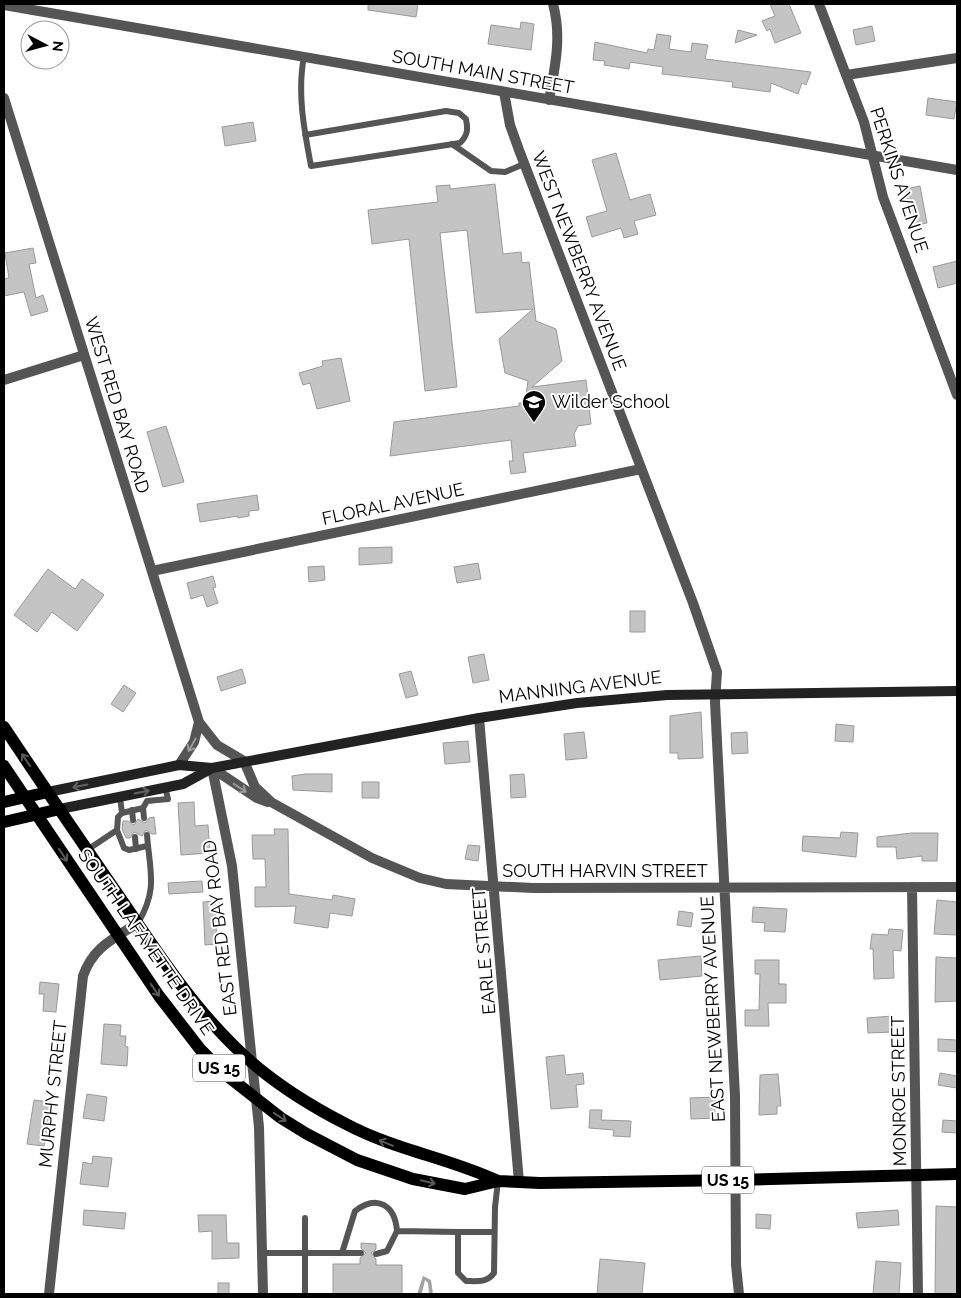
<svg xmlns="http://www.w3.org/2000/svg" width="961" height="1298" viewBox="0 0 961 1298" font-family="Raleway,sans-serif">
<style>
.water{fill:#a3a3a3}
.building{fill:#c4c4c4;stroke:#999}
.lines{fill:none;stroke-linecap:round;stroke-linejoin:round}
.service{stroke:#555;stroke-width:6}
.minor{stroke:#555;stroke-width:10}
.tertiary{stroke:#555;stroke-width:10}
.secondary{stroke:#222;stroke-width:10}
.primary{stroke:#000;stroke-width:12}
.oneway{stroke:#999}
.oneway2{stroke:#595959}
.oneway3{stroke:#646464}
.labels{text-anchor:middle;stroke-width:4;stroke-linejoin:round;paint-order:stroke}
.shield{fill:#fff;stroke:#4c4c4c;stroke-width:1}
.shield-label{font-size:16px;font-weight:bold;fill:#000}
.street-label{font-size:18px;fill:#000;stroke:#fff}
.poi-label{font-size:18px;fill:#000;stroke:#fff;text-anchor:start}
</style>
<rect width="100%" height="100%" fill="#fff"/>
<path class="water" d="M423 1276 431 1280 433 1294H429L428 1283 425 1280 422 1293 417 1294Z"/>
<path class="building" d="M368 4H418L416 17 368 10Z
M770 4H789L801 33 775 43 770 29 767 31 762 21 775 16Z
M521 22 534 24 531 50 488 44 491 25 520 29Z
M872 26 875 41 856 45 853 30Z
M738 30 757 35 735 43Z
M657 34 671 36 669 49 691 52 692 43 708 45 705 59 811 72 806 85 802 83 798 94 771 83 770 92 732 87 733 82 662 74 663 67 630 62 629 69 604 65 605 61 593 60 595 42 647 53 648 49 654 50Z
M928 98 957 102 954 119 926 115Z
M253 122 256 141 225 146 222 127Z
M616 153 630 200 650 194 656 215 634 221 638 234 624 238 621 228 592 237 586 217 607 211 592 160Z
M495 184 503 254 521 252 522 263 529 262 536 321 556 329 562 361 532 387 586 380 591 424 578 426 574 434 576 446 523 453 526 472 511 474 509 461H513L511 440 390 456 394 422 519 406V403H525L528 381 505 373 499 339 533 309 476 313 467 230 440 233 457 387 425 391 409 239 372 244 368 210 438 202 436 186 450 185V189Z
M920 186 927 223 912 226 905 189Z
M33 248 36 263 29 264 36 298 43 295 48 311 31 316 24 292 4 296V279L9 278 5 253Z
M957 261V283L938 288 933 267Z
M341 358 350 401 317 409 310 383 303 385 299 373 323 366 322 361Z
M166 426 184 482 163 487 147 432Z
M257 495 259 510 249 511V516L238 518V516L200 522 197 504Z
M392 547V563L359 565V548Z
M478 563 481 579 457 583 454 567Z
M324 566 325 580 309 582 308 567Z
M48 569 75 589 82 579 104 595 77 631 52 612 37 632 14 615Z
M213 576 216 587 213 588 218 603 207 607 203 595 191 599 187 583Z
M630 611H645V632H630Z
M484 654 489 680 473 683 468 657Z
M242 669 246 683 221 691 217 677Z
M411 671 418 695 406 698 399 674Z
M124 685 136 693 123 712 111 704Z
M701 712 703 758 678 759V753H670V716Z
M836 724 854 726 853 742 835 741Z
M584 732 587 758 566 760 564 734Z
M747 732 748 753 732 754 731 733Z
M468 741 470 762 445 764 443 743Z
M305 774H332V792L293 790 292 776Z
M524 774 526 797 511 798 510 775Z
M362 782H379V798H362Z
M194 802 195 826 208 825 210 853 181 855 178 803Z
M154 817 156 834H152L146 830 142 836 134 832 130 838H126L122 829 123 821H128L134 825 138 819 145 823 149 818Z
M274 829H288L289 894 332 900 333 895 355 899 352 916 330 913 328 928 294 923 296 906 255 907V887H266L265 859H253L252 835H275Z
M841 832 858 833 856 857 802 851 803 836 840 838Z
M912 833H938L937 861H922V856L897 859 896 847H877V837Z
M468 845 480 846 478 861 465 859Z
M202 881 203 892 169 894 168 883Z
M937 900 957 902V935L934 934Z
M215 901 217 944 205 945 203 902Z
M753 907 787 909 785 932 764 931 765 923 752 922Z
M679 911 693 913 691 927 677 925Z
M889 929 903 930 901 951 893 950 894 978 874 979 873 949H870L872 934 888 935Z
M701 956 702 976 660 980 658 960Z
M936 957 957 958V1001L935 1002Z
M755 960H779V984H786V1003H768L769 1026H745V1010H759L760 974H755Z
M40 982 59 984 56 1012 43 1011 44 994H39Z
M892 1016 893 1032 868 1033 867 1018Z
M104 1024 121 1025 120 1036H126L125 1046 128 1047 127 1066 101 1064Z
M938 1039 957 1040V1052L938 1051Z
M564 1055 566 1075 583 1073 584 1084 576 1085 578 1107 551 1109 546 1057Z
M940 1073 957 1076V1088L938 1085Z
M778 1074 781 1106H777V1114L759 1115 760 1075Z
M87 1094 107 1097 104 1121 83 1118Z
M715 1097V1118L691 1119 690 1098Z
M34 1100 51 1102 44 1146 27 1144Z
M590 1110H602L601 1120 631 1121 630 1137 613 1136 614 1130 589 1128Z
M943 1120 957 1121V1133L942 1132Z
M93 1156 112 1158 108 1187 80 1184 83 1162 92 1164Z
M936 1206 957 1207V1294H935Z
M84 1210 126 1213 124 1229 83 1225Z
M898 1210 899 1225 858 1228 856 1213Z
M756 1214 771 1215 770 1229 756 1228Z
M198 1215H226L227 1243H239V1258L212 1259V1231L199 1232Z
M361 1243 376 1244V1249L371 1253 376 1259V1265H402V1294H333V1264H360V1258L366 1253 361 1248Z
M600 1259 645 1263 642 1294H597Z
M876 1261 901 1263 899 1294H873Z
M218 1283H229V1294H218Z"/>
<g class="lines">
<path class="service" d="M304 56C297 93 304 129 311 166L460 143C468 135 468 129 466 119L459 113 446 111 305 135
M452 144 491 171 505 172 524 164
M120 797 122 813
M132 810 133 820
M144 818 143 808 147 801 168 799 165 787
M117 830 118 817 122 813 143 808
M135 837 136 849
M87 850 117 830 124 848 129 850 147 846
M138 923C158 889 150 873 147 835
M494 1232H458V1273L466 1281C477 1281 487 1283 494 1273L495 1207 498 1181
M263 1253H342L355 1211C377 1194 395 1205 397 1231L458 1232
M342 1253H361
M376 1254 387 1251 397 1231
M305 1294V1218"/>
<path class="minor" d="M819 4 864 122 883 197 957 395
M4 5 957 170
M846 75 957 58
M504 92 510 125 519 150 693 603 717 672 715 702 735 1096 736 1265 739 1294
M4 98 199 722 217 745 244 761 255 787 271 802 372 858 420 878 446 884 533 888 957 887
M549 100C555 67 562 37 553 4
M4 380 84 355
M152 571 641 469
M479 718 519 1182
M179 765 194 742 199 722
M212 768 232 866 252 1062
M212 768 257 798 268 802
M912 887 918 1294
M49 1294 83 976C93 947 113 939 138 923"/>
<path class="tertiary" d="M252 1062 259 1127 263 1294"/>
<path class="secondary" d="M48 792 179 765 212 768 479 718 577 703 667 695 957 691
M60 809 183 784 212 768"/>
<path class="primary" d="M4 727C43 786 83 844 123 902 157 952 191 1004 234 1046 266 1078 307 1104 346 1124 395 1150 449 1158 498 1181
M4 766 159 996 200 1049 225 1074 281 1118 307 1134 357 1160 413 1179 465 1189 498 1181 540 1183 735 1180 957 1174
M4 802 48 792
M4 822 60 809"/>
</g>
<defs><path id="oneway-shaft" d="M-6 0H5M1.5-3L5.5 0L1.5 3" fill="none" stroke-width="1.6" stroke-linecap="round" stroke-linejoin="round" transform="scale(1.25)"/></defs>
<g class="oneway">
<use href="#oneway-shaft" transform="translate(192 745) rotate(120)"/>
<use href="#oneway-shaft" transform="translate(240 788) rotate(33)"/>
</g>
<g class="oneway2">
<use href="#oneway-shaft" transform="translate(26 760) rotate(-124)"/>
<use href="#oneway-shaft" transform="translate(63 855) rotate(56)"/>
<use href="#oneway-shaft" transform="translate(155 990) rotate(55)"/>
<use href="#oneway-shaft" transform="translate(280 1117) rotate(34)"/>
<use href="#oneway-shaft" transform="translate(386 1143) rotate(-158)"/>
<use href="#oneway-shaft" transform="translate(428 1182) rotate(13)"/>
</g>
<g class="oneway3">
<use href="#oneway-shaft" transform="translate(80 786) rotate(168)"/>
<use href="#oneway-shaft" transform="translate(142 792) rotate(-11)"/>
</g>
<defs>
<g id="school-pin" transform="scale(1.25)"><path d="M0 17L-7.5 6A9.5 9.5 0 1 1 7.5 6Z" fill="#000" stroke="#fff"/><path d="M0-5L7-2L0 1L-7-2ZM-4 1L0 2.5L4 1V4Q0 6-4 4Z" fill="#fff"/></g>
</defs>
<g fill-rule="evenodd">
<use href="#school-pin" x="534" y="402"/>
</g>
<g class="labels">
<g class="shield">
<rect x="193" y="1054.5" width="52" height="27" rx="4"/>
<rect x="702" y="1166.5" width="52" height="27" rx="4"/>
</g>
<g class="shield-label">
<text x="219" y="1074">US 15</text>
<text x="728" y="1186">US 15</text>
</g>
<g class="street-label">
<text transform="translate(483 72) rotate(10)" y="6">SOUTH MAIN STREET</text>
<text transform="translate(899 180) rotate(72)" y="6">PERKINS AVENUE</text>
<text transform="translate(579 261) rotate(69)" y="6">WEST NEWBERRY AVENUE</text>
<text transform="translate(117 405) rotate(73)" y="6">WEST RED BAY ROAD</text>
<text transform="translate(393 504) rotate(-12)" y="6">FLORAL AVENUE</text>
<text transform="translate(580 687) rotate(-7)" y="6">MANNING AVENUE</text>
<text x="605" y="877">SOUTH HARVIN STREET</text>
<text transform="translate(220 928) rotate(-97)" y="6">EAST RED BAY ROAD</text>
<text transform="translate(146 942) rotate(55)" y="6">SOUTH LAFAYETTE DRIVE</text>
<text transform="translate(484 951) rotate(-95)" y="6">EARLE STREET</text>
<text transform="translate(713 1009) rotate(-93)" y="6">EAST NEWBERRY AVENUE</text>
<text transform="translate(899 1091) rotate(-91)" y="6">MONROE STREET</text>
<text transform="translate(53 1094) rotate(-84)" y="6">MURPHY STREET</text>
</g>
<g class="poi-label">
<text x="552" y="408">Wilder School</text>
</g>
</g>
<rect width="961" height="1298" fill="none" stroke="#000000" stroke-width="10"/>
<g transform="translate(45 45) rotate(96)"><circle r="24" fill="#ffffff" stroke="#999999"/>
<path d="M0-4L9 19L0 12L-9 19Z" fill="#000000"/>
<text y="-8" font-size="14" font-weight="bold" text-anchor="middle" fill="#000000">N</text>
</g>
</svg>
